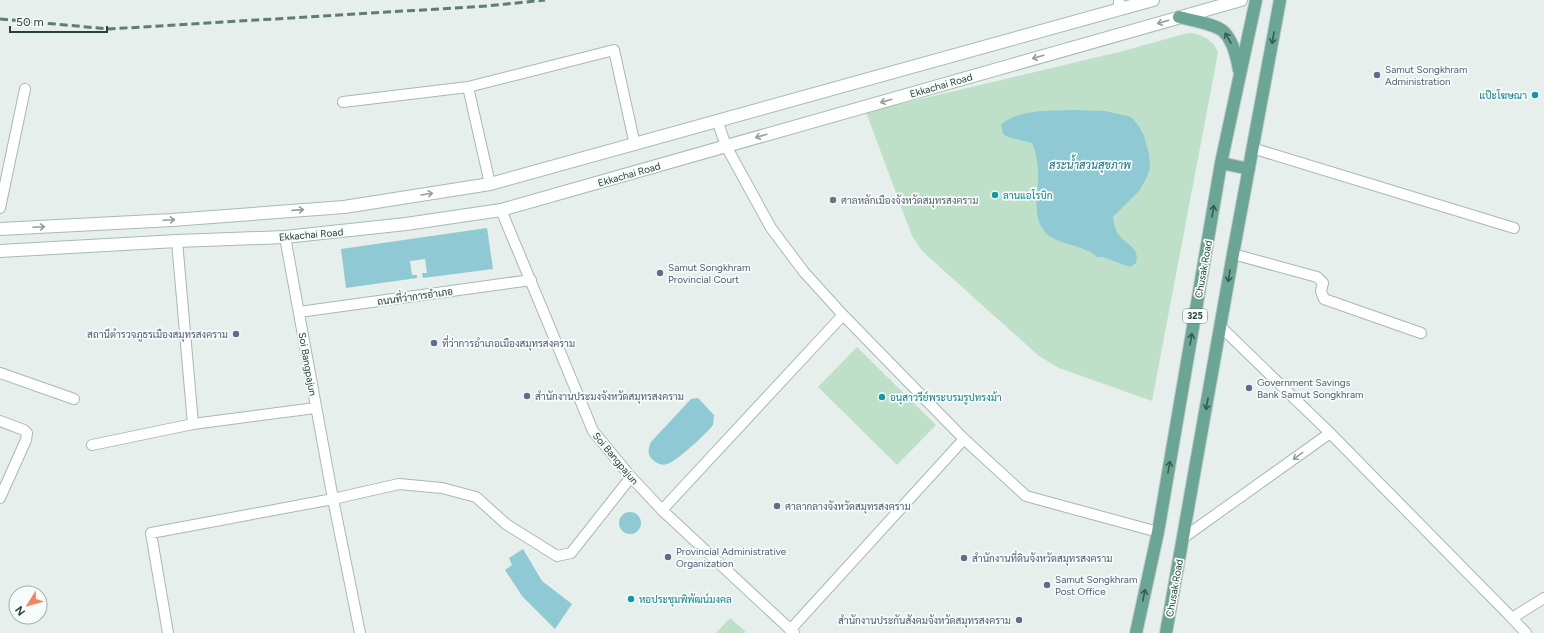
<svg xmlns="http://www.w3.org/2000/svg" width="1544" height="633" viewBox="0 0 1544 633" font-family="Figtree,Sarabun,sans-serif">
<style>
.green{fill:#bfe0c8}
.water{fill:#8ec9d4}
.lines{fill:none;stroke-linecap:round;stroke-linejoin:round}
.minor-casing{stroke:#a8b8b2;stroke-width:12}
.secondary-casing{stroke:#a4bbb3;stroke-width:14}
.primary-casing{stroke:#c2cac8;stroke-width:14}
.minor{stroke:#fff;stroke-width:10}
.secondary{stroke:#fff;stroke-width:12}
.primary{stroke:#6aa596;stroke-width:12}
.rail{stroke:#5f7d75;stroke-width:3;stroke-dasharray:8 4;stroke-linecap:butt}
.oneway{stroke:#92a09c}
.oneway2{stroke:#365b51}
.service-dot{fill:#5c6f8a;stroke:#f7fbf9;stroke-width:1.5}
.culture-dot{fill:#0f9aa8;stroke:#f7fbf9;stroke-width:1.5}
.worship-dot{fill:#6b7280;stroke:#f7fbf9;stroke-width:1.5}
.labels{text-anchor:middle;stroke-width:3.5;stroke-linejoin:round;paint-order:stroke}
.shield{fill:#f7fbf9;stroke:#637a73;stroke-width:1}
.shield-label{font-size:9px;font-weight:bold;fill:#24423a}
.service-label{font-size:10px;fill:#4e5e75;stroke:#f7fbf9;text-anchor:start}
.street-label{font-size:10px;fill:#24423a;stroke:#f7fbf9}
.culture-label{font-size:10px;fill:#0d838f;stroke:#f7fbf9;text-anchor:start}
.worship-label{font-size:10px;fill:#5b616d;stroke:#f7fbf9;text-anchor:start}
.water-label{font-size:11px;font-style:italic;fill:#1c6f80;stroke:#f7fbf9}
</style>
<rect width="100%" height="100%" fill="#e6efeb"/>
<path class="green" d="M1188 33C1201 33 1215 41 1218 53L1152 401 1059 368 1039 356 922 251 912 236 866 112 1123 51Z
M857 347 936 425 897 465 818 387Z
M730 618 746 632 744 633H716Z"/>
<path class="water" d="M1073 110 1105 111 1131 117 1139 126 1144 136 1149 154 1150 168 1147 177 1139 191 1113 217C1114 223 1115 231 1119 235 1127 246 1140 247 1136 263L1130 267 1103 257H1097C1086 245 1056 245 1045 232 1031 216 1039 192 1038 173 1038 162 1036 153 1032 143L1008 137 1003 134 1001 124C1022 109 1048 111 1073 110Z
M487 228 493 269 423 278 422 273H427L425 259 410 261 412 275H417V278L346 288 341 249Z
M698 398 714 415 713 425C708 432 675 463 667 464 661 466 657 463 653 460 647 455 648 449 651 442L691 399Z
M619 523a11 11 0 1 1 22 0a11 11 0 1 1-22 0Z
M523 549 542 581 572 604 555 629 522 596 505 570 512 565 509 558Z"/>
<g class="lines">
<g class="minor-casing">
<path id="minor" d="M1119 0V9
M468 87 490 184
M343 102 468 87 614 50 635 145
M717 120 726 146 771 228 804 272 843 315 964 439 1026 496 1158 532
M1252 148 1514 228
M0 208 25 89
M501 210 593 431 631 477 662 510 794 633
M285 237 333 499 360 633
M177 241 193 424
M1233 254 1317 277 1323 283 1321 291 1324 299 1421 333
M299 312 531 280
M1221 327 1330 433 1512 618 1526 633
M0 373 74 399
M0 421 24 430 27 433 26 440 0 498
M92 445 193 424 315 408
M662 510 843 315
M1183 538 1330 433
M1512 618 1544 598
M790 630 964 439
M168 633 151 533 333 499 399 484 442 488 476 497 506 524 557 556 571 553 631 477"/>
</g>
<g class="secondary-casing">
<path id="secondary" d="M0 229 172 220 344 207 490 184 1153 0
M0 251 177 241 285 237 406 224 501 210 1241 0"/>
</g>
<g class="primary-casing">
<path id="primary" d="M1179 17C1190 20 1216 24 1224 32 1233 41 1237 58 1239 70
M1221 163 1249 169
M1136 633 1158 532 1221 163 1256 0
M1166 633 1233 254 1280 0"/>
</g>
<use href="#minor" class="minor"/>
<use href="#secondary" class="secondary"/>
<use href="#primary" class="primary"/>
<path class="rail" d="M0 19 109 29 487 6 545 0"/>
</g>
<defs><path id="oneway-shaft" d="M-6 0H5M1.5-3L5.5 0L1.5 3" fill="none" stroke-width="1.6" stroke-linecap="round" stroke-linejoin="round"/></defs>
<g class="oneway">
<use href="#oneway-shaft" transform="translate(1163 22) rotate(164)"/>
<use href="#oneway-shaft" transform="translate(1038 57) rotate(164)"/>
<use href="#oneway-shaft" transform="translate(886 101) rotate(164)"/>
<use href="#oneway-shaft" transform="translate(761 136) rotate(164)"/>
<use href="#oneway-shaft" transform="translate(427 194) rotate(-9)"/>
<use href="#oneway-shaft" transform="translate(298 210) rotate(-4)"/>
<use href="#oneway-shaft" transform="translate(169 220) rotate(-3)"/>
<use href="#oneway-shaft" transform="translate(39 227) rotate(-3)"/>
<use href="#oneway-shaft" transform="translate(1298 456) rotate(144)"/>
</g>
<g class="oneway2">
<use href="#oneway-shaft" transform="translate(1228 38) rotate(-120)"/>
<use href="#oneway-shaft" transform="translate(1273 38) rotate(100)"/>
<use href="#oneway-shaft" transform="translate(1213 211) rotate(-80)"/>
<use href="#oneway-shaft" transform="translate(1229 276) rotate(99)"/>
<use href="#oneway-shaft" transform="translate(1191 339) rotate(-80)"/>
<use href="#oneway-shaft" transform="translate(1207 404) rotate(100)"/>
<use href="#oneway-shaft" transform="translate(1169 467) rotate(-80)"/>
<use href="#oneway-shaft" transform="translate(1144 595) rotate(-78)"/>
</g>
<g class="service-dot">
<circle cx="1377" cy="75" r="4"/>
<circle cx="660" cy="273" r="4"/>
<circle cx="236" cy="334" r="4"/>
<circle cx="434" cy="343" r="4"/>
<circle cx="1249" cy="388" r="4"/>
<circle cx="527" cy="396" r="4"/>
<circle cx="777" cy="506" r="4"/>
<circle cx="668" cy="557" r="4"/>
<circle cx="964" cy="558" r="4"/>
<circle cx="1047" cy="585" r="4"/>
<circle cx="1019" cy="620" r="4"/>
</g>
<g class="culture-dot">
<circle cx="1535" cy="95" r="4"/>
<circle cx="995" cy="195" r="4"/>
<circle cx="882" cy="397" r="4"/>
<circle cx="631" cy="599" r="4"/>
</g>
<circle class="worship-dot" cx="833" cy="200" r="4"/>
<g class="labels">
<rect class="shield" x="1183" y="309" width="24" height="14" rx="3"/>
<g class="shield-label">
<text x="1195" y="319">325</text>
</g>
<g class="service-label">
<text x="1385" y="73">Samut Songkhram<tspan x="1385" dy="12">Administration</tspan></text>
<text x="668" y="271">Samut Songkhram<tspan x="668" dy="12">Provincial Court</tspan></text>
<text x="228" y="338" text-anchor="end">สถานีตำรวจภูธรเมืองสมุทรสงคราม</text>
<text x="442" y="347">ที่ว่าการอำเภอเมืองสมุทรสงคราม</text>
<text x="1257" y="386">Government Savings<tspan x="1257" dy="12">Bank Samut Songkhram</tspan></text>
<text x="535" y="400">สำนักงานประมงจังหวัดสมุทรสงคราม</text>
<text x="785" y="510">ศาลากลางจังหวัดสมุทรสงคราม</text>
<text x="676" y="555">Provincial Administrative<tspan x="676" dy="12">Organization</tspan></text>
<text x="972" y="562">สำนักงานที่ดินจังหวัดสมุทรสงคราม</text>
<text x="1055" y="583">Samut Songkhram<tspan x="1055" dy="12">Post Office</tspan></text>
<text x="1011" y="624" text-anchor="end">สำนักงานประกันสังคมจังหวัดสมุทรสงคราม</text>
</g>
<g class="street-label">
<text transform="translate(941 85) rotate(-16)" y="4">Ekkachai Road</text>
<text transform="translate(629 174) rotate(-16)" y="4">Ekkachai Road</text>
<text transform="translate(311 234) rotate(-5)" y="4">Ekkachai Road</text>
<text transform="translate(1203 269) rotate(-80)" y="4">Chusak Road</text>
<text transform="translate(415 296) rotate(-8)" y="4">ถนนที่ว่าการอำเภอ</text>
<text transform="translate(308 364) rotate(80)" y="4">Soi Bangpajun</text>
<text transform="translate(616 458) rotate(50)" y="4">Soi Bangpajun</text>
<text transform="translate(1174 588) rotate(-80)" y="4">Chusak Road</text>
</g>
<g class="culture-label">
<text x="1527" y="99" text-anchor="end">แป๊ะโฆษณา</text>
<text x="1003" y="199">ลานแอโรบิก</text>
<text x="890" y="401">อนุสาวรีย์พระบรมรูปทรงม้า</text>
<text x="639" y="603">หอประชุมพิพัฒน์มงคล</text>
</g>
<g class="worship-label">
<text x="841" y="204">ศาลหลักเมืองจังหวัดสมุทรสงคราม</text>
</g>
<g class="water-label">
<text x="1090" y="169">สระน้ำสวนสุขภาพ</text>
</g>
</g>
<g transform="translate(28 605) rotate(233)"><circle r="19" fill="#f7fbf9" stroke="#a3b1ad"/>
<path d="M0-3L7 15L0 10L-7 15Z" fill="#f4845f"/>
<text y="-6" font-size="11" font-weight="bold" text-anchor="middle" fill="#24423a">N</text>
</g>
<path d="M10 26v6h97v-6" fill="none" stroke="#24423a" stroke-width="2"/>
<text x="16" y="26" font-size="12" fill="#24423a" stroke="#f7fbf9" stroke-width="3" paint-order="stroke">50 m</text>
</svg>
